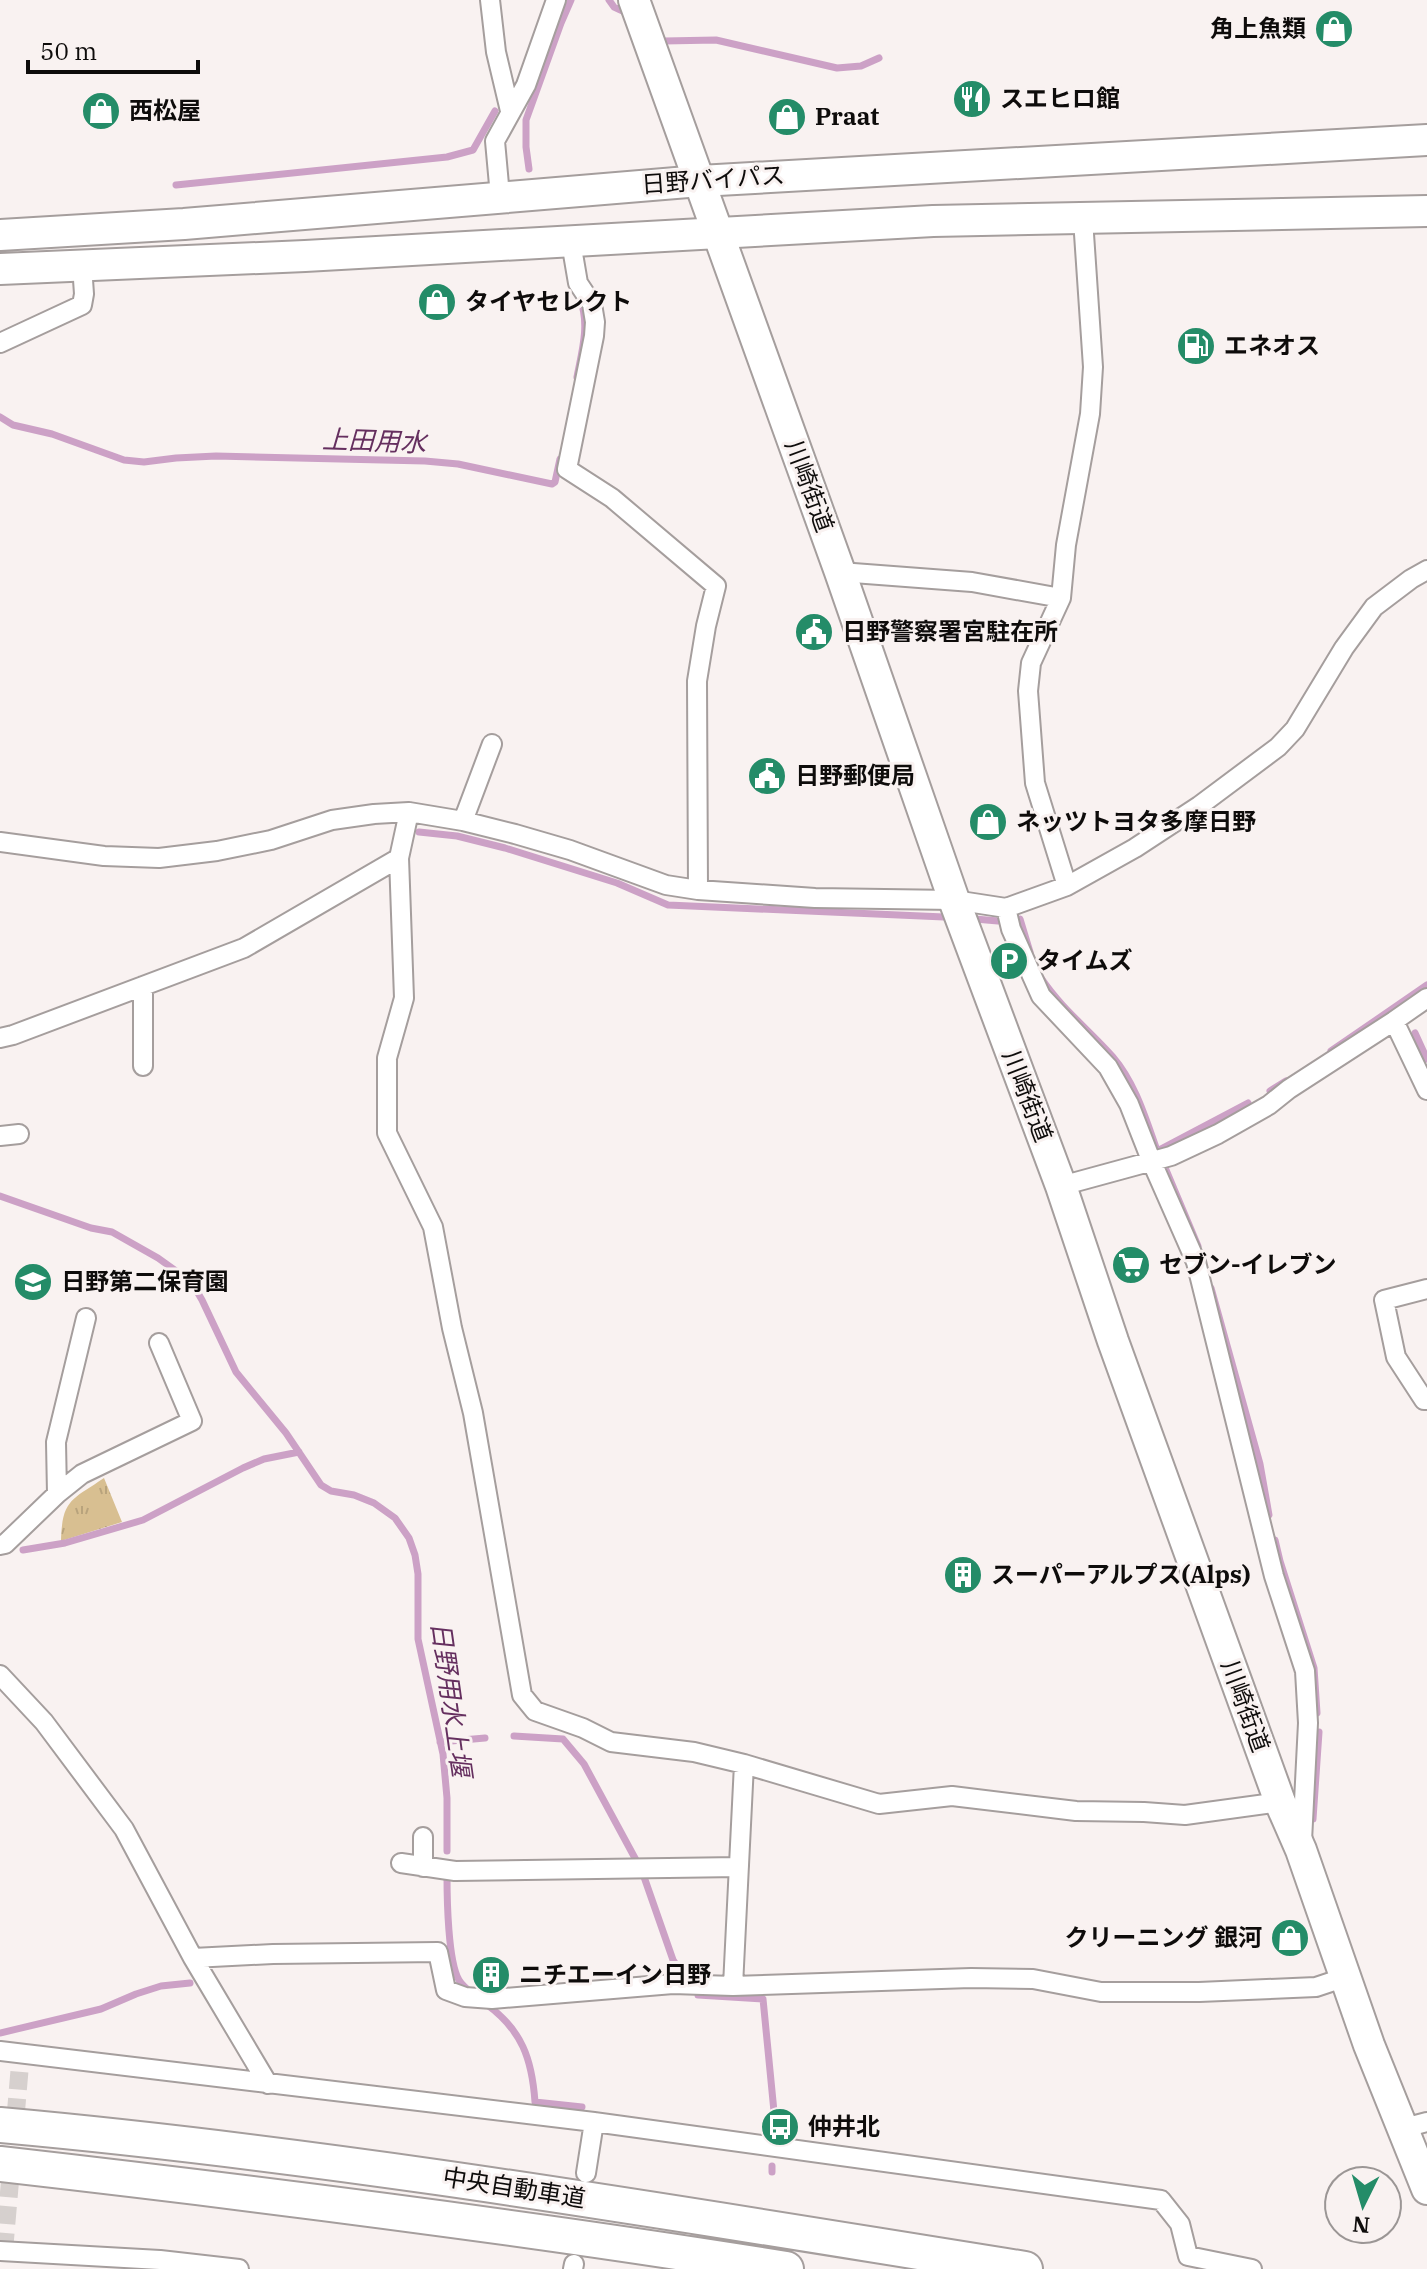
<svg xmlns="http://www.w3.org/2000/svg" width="1427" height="2269" viewBox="0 0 1427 2269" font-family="'IBM Plex Serif','Noto Sans JP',serif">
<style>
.park{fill:url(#park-tufts)}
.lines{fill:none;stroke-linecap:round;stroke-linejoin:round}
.stream{stroke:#cca1c6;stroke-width:7}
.minor-tunnel{stroke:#d6d0ce;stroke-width:18;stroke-dasharray:18 9;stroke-linecap:butt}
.minor-casing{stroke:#a59e9d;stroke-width:22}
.primary-casing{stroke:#a59e9d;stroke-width:34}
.trunk-casing{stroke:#a59e9d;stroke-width:34}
.motorway-casing{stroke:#a59e9d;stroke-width:38}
.minor{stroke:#fff;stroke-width:18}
.primary{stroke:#fff;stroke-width:30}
.trunk{stroke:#fff;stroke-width:30}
.motorway{stroke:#fff;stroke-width:34}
.labels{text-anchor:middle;stroke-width:6;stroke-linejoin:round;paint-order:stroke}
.poi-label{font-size:24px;font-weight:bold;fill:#0e0c0b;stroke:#f9f2f1;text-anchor:start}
.street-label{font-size:24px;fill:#0e0c0b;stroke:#f9f2f1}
.water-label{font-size:26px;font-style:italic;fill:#652f5f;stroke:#f9f2f1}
</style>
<defs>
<pattern id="park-tufts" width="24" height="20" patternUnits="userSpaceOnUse" patternTransform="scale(2)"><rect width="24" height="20" fill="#d8bf91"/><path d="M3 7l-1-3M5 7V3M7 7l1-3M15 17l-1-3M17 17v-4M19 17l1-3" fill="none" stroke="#b8a37c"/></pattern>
</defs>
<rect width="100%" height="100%" fill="#f9f2f1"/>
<path class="park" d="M104 1478 122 1522 61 1541C62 1499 72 1500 104 1478Z"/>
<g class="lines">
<path class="stream" d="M609 0 614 7 627 13
M664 41 716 40 837 68 861 66 879 58
M529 169 526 147V120L561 23 571 0
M176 185 447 157 473 150 495 111
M577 377C582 351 590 324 580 299
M0 417 13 425 52 434 124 460 144 462 176 458 216 456 425 461 458 464 552 484 555 482 560 459
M419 832 457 836 505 848 617 883 668 905 944 917
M975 919 998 921
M1020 919 1030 952
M1041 978C1061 1008 1089 1030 1113 1057 1136 1084 1146 1120 1158 1153
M1415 1033 1427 1059
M1331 1051 1427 985
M1270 1091 1286 1081
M1157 1151 1248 1103
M1164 1165 1198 1246
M0 1196 91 1228 112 1232 158 1258 183 1276 195 1288 202 1300 236 1372 286 1433 321 1485 331 1491 354 1495 374 1503 395 1518 409 1538 415 1555 418 1574V1639L443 1754 447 1798V1851
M1211 1288 1260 1464 1269 1515
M1275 1540 1280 1561 1314 1668 1317 1713
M23 1550 65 1543 143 1520 243 1468 264 1459 299 1452
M514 1736 563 1739 584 1764 636 1860
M440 1742 485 1738
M1313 1819 1319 1732
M643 1874 673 1960 684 1977
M447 1876C447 1898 448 1962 459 1980 462 1985 468 1990 473 1994
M698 1995 763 1999 776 2132 775 2141
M486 2004C522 2030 532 2059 535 2102L582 2107
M0 2033 101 2009 136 1994 161 1986 190 1983
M772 2172V2166"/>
<path class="minor-tunnel" d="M4 2251 21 2053"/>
<g class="minor-casing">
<path id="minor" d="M490 0 496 52 510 111
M500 196 495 141 526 85 556 0
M571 242 578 283 592 304 595 322 594 336 567 469 612 498 716 586 706 626 697 681 698 890
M0 343 82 305 84 294 82 265
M840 572 972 582 1061 598
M409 812 399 858 404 998 387 1058V1133L433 1227 452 1328 473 1413 522 1695 535 1711 583 1728 611 1742 694 1752 744 1764 879 1804 952 1796 1076 1811 1144 1812 1185 1815 1280 1802
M463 821 492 744
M0 842 104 856 159 858 217 851 271 840 332 820 374 814 409 812 463 821 515 834 570 850 666 885 698 890 815 898 954 900 1006 908 1067 886 1135 848 1199 806 1278 747 1295 729 1344 648 1374 607 1411 579 1427 570
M1067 886 1035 783 1028 691 1031 663 1061 598 1066 545 1090 414 1093 367 1083 219
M1006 908 1011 929 1041 996 1108 1067 1129 1104 1151 1160 1196 1262 1274 1576 1305 1671 1308 1723 1302 1841
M143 986V1066
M1394 1021 1427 1090
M0 1038 13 1035 244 948 399 858
M0 1136 19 1134
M1061 1186 1171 1156 1218 1134 1269 1105 1289 1089 1394 1021 1427 998
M1427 1289 1384 1300 1396 1357 1424 1400H1427
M57 1494 82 1474 192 1421 159 1343
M0 1545 5 1544 57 1494 56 1442 86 1318
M0 1675 44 1722 124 1829 193 1958 268 2084
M423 1837V1867
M401 1863 455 1871 739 1867
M193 1958 273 1954 438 1952 446 1990 465 1997 492 1999 673 1984 733 1986 971 1978 1033 1979 1101 1992H1199L1316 1987 1346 1977
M733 1986 744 1764
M0 2051 594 2122 1161 2200 1180 2224 1188 2256 1252 2269
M1404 2128 1427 2122
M586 2173 594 2122
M0 2251 160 2260 239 2269
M573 2269 574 2264"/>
</g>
<g class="primary-casing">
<path id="primary" d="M634 0 840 572 954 900 1061 1186 1113 1341 1280 1802 1301 1850 1369 2045 1427 2189"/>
</g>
<g class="trunk-casing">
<path id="trunk" d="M0 235 184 224 700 181 1427 140
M0 269 305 256 933 221 1427 211"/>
</g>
<g class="motorway-casing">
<path id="motorway" d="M0 2125C344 2156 685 2215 1025 2269
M0 2164C263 2194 525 2227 786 2269"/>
</g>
<use href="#minor" class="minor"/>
<use href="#primary" class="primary"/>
<use href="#trunk" class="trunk"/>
<use href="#motorway" class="motorway"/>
</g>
<defs>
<g id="shop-disc" transform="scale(2)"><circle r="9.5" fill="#248c68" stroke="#f9f2f1"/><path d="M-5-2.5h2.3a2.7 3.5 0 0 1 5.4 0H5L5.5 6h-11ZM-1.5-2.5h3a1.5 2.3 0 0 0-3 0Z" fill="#fff"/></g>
<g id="restaurant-disc" transform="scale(2)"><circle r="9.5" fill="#248c68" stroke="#f9f2f1"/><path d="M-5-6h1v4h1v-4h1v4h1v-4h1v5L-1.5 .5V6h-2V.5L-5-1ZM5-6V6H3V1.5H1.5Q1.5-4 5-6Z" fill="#fff"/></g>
<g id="fuel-disc" transform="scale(2)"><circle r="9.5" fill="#248c68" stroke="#f9f2f1"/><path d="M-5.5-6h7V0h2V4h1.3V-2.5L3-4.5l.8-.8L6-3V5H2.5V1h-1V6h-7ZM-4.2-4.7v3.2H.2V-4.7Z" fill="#fff"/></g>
<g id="civic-disc" transform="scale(2)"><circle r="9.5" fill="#248c68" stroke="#f9f2f1"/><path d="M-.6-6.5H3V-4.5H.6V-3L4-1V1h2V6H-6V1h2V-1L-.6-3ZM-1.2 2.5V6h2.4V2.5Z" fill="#fff"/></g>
<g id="parking-disc" transform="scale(2)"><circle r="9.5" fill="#248c68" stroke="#f9f2f1"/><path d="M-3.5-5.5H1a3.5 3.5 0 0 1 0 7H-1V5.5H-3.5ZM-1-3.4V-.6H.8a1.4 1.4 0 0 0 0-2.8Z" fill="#fff"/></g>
<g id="supermarket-disc" transform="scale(2)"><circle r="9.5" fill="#248c68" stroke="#f9f2f1"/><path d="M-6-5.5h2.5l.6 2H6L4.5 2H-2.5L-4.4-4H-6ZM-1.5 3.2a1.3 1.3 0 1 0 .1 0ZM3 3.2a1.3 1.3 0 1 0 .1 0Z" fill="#fff"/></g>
<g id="school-disc" transform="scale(2)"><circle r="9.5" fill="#248c68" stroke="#f9f2f1"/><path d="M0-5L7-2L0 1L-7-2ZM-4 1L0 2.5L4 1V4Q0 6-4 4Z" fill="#fff"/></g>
<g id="building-disc" transform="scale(2)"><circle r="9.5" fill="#248c68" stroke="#f9f2f1"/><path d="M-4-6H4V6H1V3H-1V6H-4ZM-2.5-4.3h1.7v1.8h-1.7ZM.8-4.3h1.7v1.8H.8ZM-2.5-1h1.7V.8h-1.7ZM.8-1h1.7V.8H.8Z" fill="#fff"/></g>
<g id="bus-disc" transform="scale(2)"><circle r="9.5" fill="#248c68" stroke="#f9f2f1"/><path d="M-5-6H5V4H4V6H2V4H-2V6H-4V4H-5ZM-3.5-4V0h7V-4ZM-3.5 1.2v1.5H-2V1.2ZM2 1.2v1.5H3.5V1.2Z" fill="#fff"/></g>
</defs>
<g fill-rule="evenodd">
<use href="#shop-disc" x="1334" y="29"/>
<use href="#restaurant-disc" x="972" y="99"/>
<use href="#shop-disc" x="101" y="111"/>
<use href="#shop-disc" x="787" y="117"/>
<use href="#shop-disc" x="437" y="302"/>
<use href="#fuel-disc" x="1196" y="346"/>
<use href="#civic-disc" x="814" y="632"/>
<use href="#civic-disc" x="767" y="776"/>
<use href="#shop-disc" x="988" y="822"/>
<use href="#parking-disc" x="1009" y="961"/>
<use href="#supermarket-disc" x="1131" y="1265"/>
<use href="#school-disc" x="33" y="1282"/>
<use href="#building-disc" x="963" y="1575"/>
<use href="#shop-disc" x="1290" y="1938"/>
<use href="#building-disc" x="491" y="1975"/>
<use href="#bus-disc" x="780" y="2127"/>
</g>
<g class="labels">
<g class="poi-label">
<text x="1306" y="37" text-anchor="end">角上魚類</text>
<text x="1000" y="107">スエヒロ館</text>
<text x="129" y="119">西松屋</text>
<text x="815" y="125">Praat</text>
<text x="465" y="310">タイヤセレクト</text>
<text x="1224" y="354">エネオス</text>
<text x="842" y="640">日野警察署宮駐在所</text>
<text x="795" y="784">日野郵便局</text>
<text x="1016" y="830">ネッツトヨタ多摩日野</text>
<text x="1037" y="969">タイムズ</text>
<text x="1159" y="1273">セブン-イレブン</text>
<text x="61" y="1290">日野第二保育園</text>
<text x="991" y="1583">スーパーアルプス(Alps)</text>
<text x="1262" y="1946" text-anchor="end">クリーニング 銀河</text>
<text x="519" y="1983">ニチエーイン日野</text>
<text x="808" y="2135">仲井北</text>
</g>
<g class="street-label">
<text transform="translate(713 180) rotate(-4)" y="8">日野バイパス</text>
<text transform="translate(809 486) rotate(70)" y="8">川崎街道</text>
<text transform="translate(1027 1096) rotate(69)" y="8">川崎街道</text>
<text transform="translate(1245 1706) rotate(70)" y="8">川崎街道</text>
<text transform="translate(514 2188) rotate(9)" y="8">中央自動車道</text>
</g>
<g class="water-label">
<text transform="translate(374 441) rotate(2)" y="9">上田用水</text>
<text transform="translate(451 1699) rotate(82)" y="9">日野用水上堰</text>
</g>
</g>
<g transform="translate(1363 2205) rotate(185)"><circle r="38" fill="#f9f2f1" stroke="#9b9695" stroke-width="2"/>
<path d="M0-6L14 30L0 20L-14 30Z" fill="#248c68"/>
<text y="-12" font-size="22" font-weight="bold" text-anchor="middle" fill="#0e0c0b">N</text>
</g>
<path d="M28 60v12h170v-12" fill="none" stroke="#0e0c0b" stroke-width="4"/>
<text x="40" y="60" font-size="24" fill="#0e0c0b" stroke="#f9f2f1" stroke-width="6" paint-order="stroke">50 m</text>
</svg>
